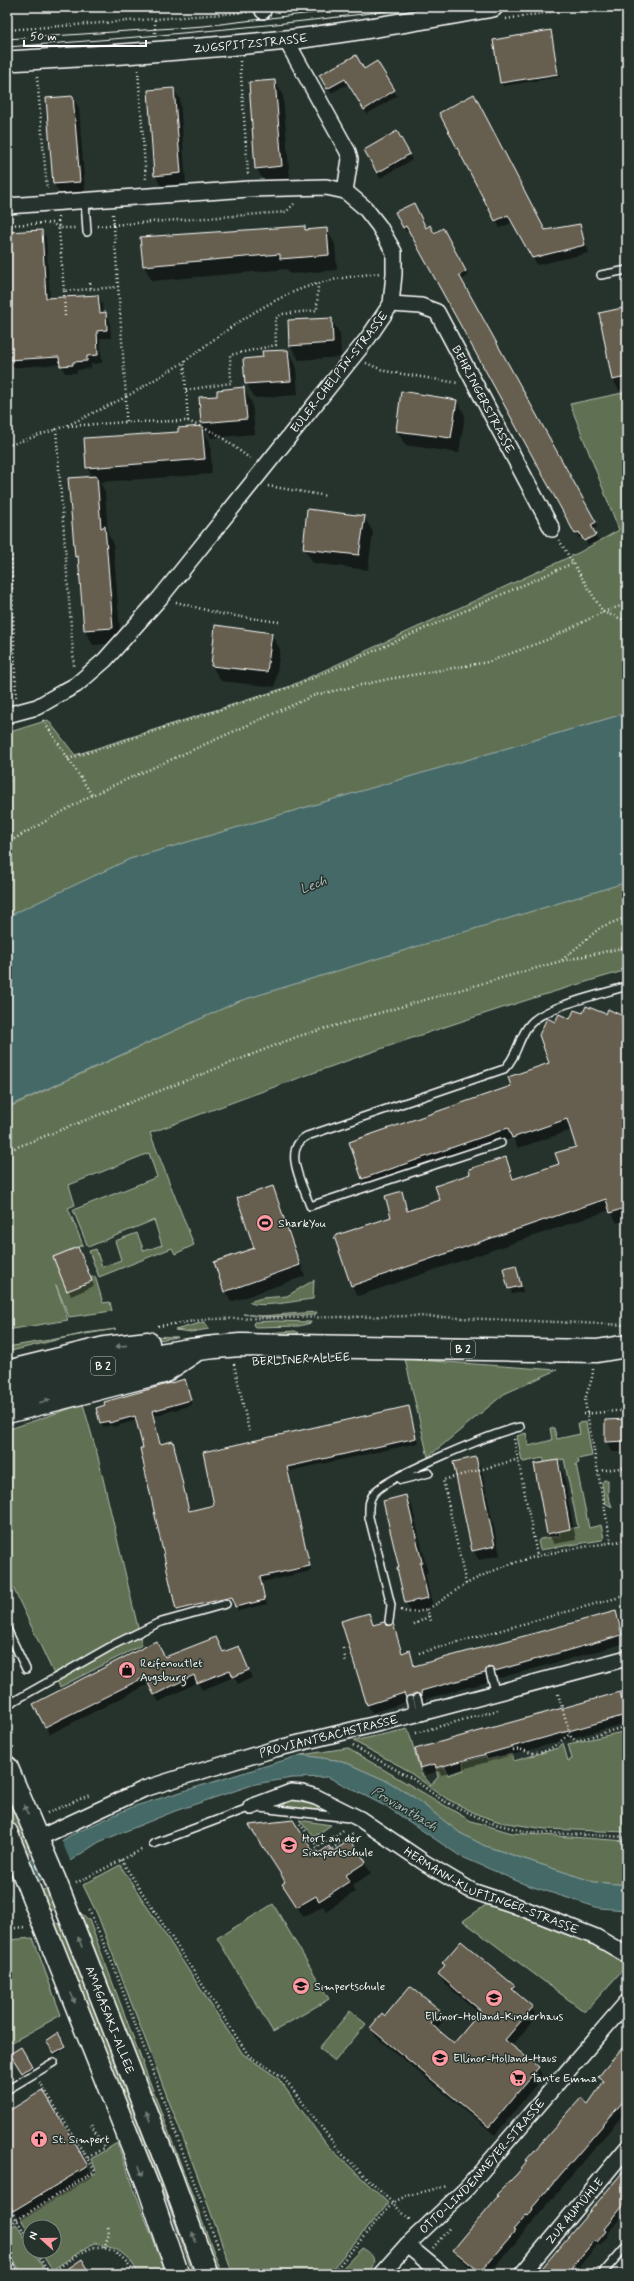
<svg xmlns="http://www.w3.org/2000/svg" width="634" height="2281" viewBox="0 0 634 2281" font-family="Mynerve,sans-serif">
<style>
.green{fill:#617153;stroke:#b0b8a9}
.water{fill:#446966;stroke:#8fa5a3}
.pier{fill:#26332d}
.shadow{fill:#0007}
.building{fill:#665f4f;stroke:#fff}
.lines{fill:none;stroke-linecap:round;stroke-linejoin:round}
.service-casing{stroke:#fff;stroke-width:10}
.minor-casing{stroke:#fff;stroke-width:18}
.tertiary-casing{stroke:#fff;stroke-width:22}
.secondary-casing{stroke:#fff;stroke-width:24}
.primary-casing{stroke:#fff;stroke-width:25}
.path{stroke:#fff;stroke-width:2.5;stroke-dasharray:1 3;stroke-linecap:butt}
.service{stroke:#26332d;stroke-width:7}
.minor{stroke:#26332d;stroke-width:15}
.tertiary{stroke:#26332d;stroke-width:19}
.secondary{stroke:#26332d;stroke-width:21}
.primary{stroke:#26332d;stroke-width:22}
.tram{stroke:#fff;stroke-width:1}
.oneway{fill:#727a76}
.labels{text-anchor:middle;stroke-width:3;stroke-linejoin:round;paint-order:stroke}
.shield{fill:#26332d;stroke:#bec2c0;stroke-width:1}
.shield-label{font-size:11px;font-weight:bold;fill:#fff}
.street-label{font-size:12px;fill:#fff;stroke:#26332d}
.poi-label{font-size:12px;fill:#fff;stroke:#26332d;text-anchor:start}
.water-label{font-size:13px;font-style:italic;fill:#abbcba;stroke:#26332d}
</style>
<rect width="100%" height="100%" fill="#26332d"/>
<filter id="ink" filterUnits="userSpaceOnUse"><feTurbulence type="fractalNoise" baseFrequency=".025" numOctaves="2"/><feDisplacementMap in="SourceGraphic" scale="8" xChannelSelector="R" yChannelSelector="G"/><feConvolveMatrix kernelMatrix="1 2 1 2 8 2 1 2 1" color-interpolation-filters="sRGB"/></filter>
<g filter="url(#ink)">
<path class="green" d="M627 392V713L130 859 7 917V784L10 782 7 767V733L48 720 75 755 288 687 580 552 619 530 570 404Z
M627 882V970C466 1016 308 1074 150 1133L194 1245 175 1254 172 1248 99 1277 89 1251 96 1249 102 1267 121 1260 115 1241 137 1233 144 1251 162 1245 154 1220 88 1247 73 1210 157 1177 149 1153 69 1185 75 1205 68 1208 83 1245 53 1257 67 1291 92 1281 90 1278 95 1276 103 1303 110 1302 112 1311 69 1317 56 1285 68 1320 7 1330V1108L239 1001Z
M314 1280 313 1299C300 1300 258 1309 249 1302L262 1298 287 1296Z
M317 1312 315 1315 266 1317 243 1314 261 1316Z
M275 1321 311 1322V1323L299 1326 255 1327 253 1325 254 1322Z
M204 1322 209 1329 191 1332 175 1330Z
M116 1329 85 1333 7 1352V1347Z
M295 1331 299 1333 295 1335 265 1333Z
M149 1336 178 1337 7 1363V1360L95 1339Z
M405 1359 557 1370 504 1394 428 1457Z
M83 1404 98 1457 142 1645 60 1687 7 1575V1430Z
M586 1422 592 1456 578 1459 579 1463 576 1464 589 1528 601 1525 604 1538 602 1540 540 1550 538 1541 540 1539 560 1536 559 1531 578 1527 564 1459 545 1463 543 1458 524 1462 522 1461 517 1436 526 1433 529 1446 552 1440 550 1428H554L557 1439 580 1434 578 1423Z
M604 1480H608V1496L612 1507 605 1503 602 1483Z
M408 1729 421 1773 431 1785 438 1777 436 1769 445 1767 448 1775 464 1770 463 1762 486 1756 487 1760 512 1754 514 1761 558 1748 563 1743 568 1761 572 1759 568 1744 627 1731V1832L545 1829 500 1822 479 1815 447 1799 402 1767 353 1741Z
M347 1748 471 1821 512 1833 627 1841V1885L594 1882 485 1846 460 1833 412 1796 389 1782 342 1761 301 1755Z
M7 1789 34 1850 25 1855 7 1813Z
M287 1797 319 1801 317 1814 283 1808Z
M299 1820 331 1825 314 1837Z
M120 1865 243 2054 278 2078 327 2145 388 2203 328 2274H233L196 2172 98 1916 83 1885Z
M49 1887 58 1907 49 1911 41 1891Z
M490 1902 579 1936 627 1962V1965L585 2012 463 1921Z
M273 1904 329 1999 273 2032 217 1938Z
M82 1914 89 1920 222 2274H215L79 1915Z
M64 1921 198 2274H193L168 2203 145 2154 54 1925Z
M33 1938 61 2015 7 2045V1940Z
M350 2011 366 2024 335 2061 319 2048Z
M117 2143 166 2274H138C130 2254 114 2247 94 2243L52 2270 40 2251H54V2227H30V2234L21 2219 97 2172 91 2159Z
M16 2224 30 2246V2251H33L46 2272 42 2274H22L7 2249V2229Z
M362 2248C376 2255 377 2263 367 2274H337Z"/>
<path class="water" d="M627 713V882L239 1001 7 1107V917L130 859Z
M301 1755 342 1761 389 1782 412 1796 460 1833 485 1846 594 1882 627 1885V1910L599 1908 524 1884 460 1856 389 1808 328 1777 292 1778 255 1784 175 1811 99 1842 7 1902V1875L71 1835 132 1807Z"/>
<path class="pier" d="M61 1839 71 1863 46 1879 33 1856Z
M29 1859 39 1884 13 1901 7 1887V1873Z"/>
<path class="shadow" d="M551 31 560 77 503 86 501 83Z
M377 63 397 96 367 114 348 84 331 93 320 75 364 71Z
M275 81 283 96 290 181 265 183 256 168Z
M173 89 180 99 186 184 161 186 155 175Z
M72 97 79 108 85 192 60 194 54 184Z
M440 114 544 231 579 225 589 253 537 265 513 222 500 228Z
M397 132 412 160 380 178 365 150Z
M396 213 434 234 442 229 468 276 461 280 597 527 593 530 598 540 588 545 583 536 579 538 410 230 406 232Z
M304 227 307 231 326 229 335 244 337 270 290 274 287 269 152 281 144 266Z
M41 231 46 238 50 299 98 296 102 304 103 314 106 313 110 321 111 338H100L102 363 91 364V368L77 370V373H65L61 364 7 368V233Z
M627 308V389L619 390 613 380Z
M331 319 340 334 341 357 299 360 290 345Z
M288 351 296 366 298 395 255 398 246 383 264 358Z
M243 388 252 403 255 434 211 438 202 423 218 397Z
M456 400 465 415 459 453 405 445 397 431Z
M202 427 210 442 212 474 100 482 105 492 108 534 113 542 121 643 93 645 84 630 80 564 76 556 69 479 93 477 87 467Z
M364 517 373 532 368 570 313 563 304 548Z
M271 634 280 649 275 687 221 681 212 666Z
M583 1015 627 1018V1219L617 1223 610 1210 358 1296 352 1286 335 1237 393 1218 401 1192 410 1212 441 1201 472 1175 506 1158 515 1180 560 1164 577 1148 572 1130 518 1148 513 1138 368 1188 362 1178 550 1063 556 1024Z
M272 1187 278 1197 305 1276 231 1302 225 1291 255 1248Z
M80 1253 94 1286 71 1296 54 1258Z
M516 1266 523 1292 512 1294 504 1269Z
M184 1380 192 1405 154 1416 161 1444 173 1442 175 1446 190 1512 215 1506 204 1453 409 1408 418 1443 289 1471 311 1571 262 1582 267 1604 238 1611 234 1601 180 1614 137 1420 113 1427 112 1425 104 1427 101 1423Z
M627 1420V1452H612L606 1442Z
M475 1458 481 1467 500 1555 479 1560 473 1550Z
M557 1461 563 1472 576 1540 554 1544 548 1533Z
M405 1496 412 1506 428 1573H425L433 1608 412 1614 406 1603 398 1569H401Z
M625 1501H627V1525L626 1523Z
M615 1612 620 1620 626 1643 500 1678 493 1675 488 1682 425 1699 426 1704 421 1701 411 1706 409 1701 372 1713 368 1705V1614L374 1626 388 1627 393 1625 397 1633 403 1653 409 1651 416 1667Z
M216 1638 223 1653 239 1647 252 1678 238 1684 234 1677 202 1690 198 1682 159 1702 149 1684 50 1734 34 1704 165 1658Z
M627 1692V1726L626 1723 441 1775 439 1771 425 1775 421 1768 416 1749Z
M350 1841 371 1873 352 1886 355 1892 326 1911 323 1906 304 1917 289 1895 314 1854 332 1853Z
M461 1942 514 1987 537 2016 512 2046 538 2068 543 2076 495 2135 376 2037 371 2028 386 2017 439 2011 444 2020 436 2029 454 2044 480 2014 444 1983 439 1974 445 1966 444 1963Z
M58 2035 66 2048 56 2055 48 2041Z
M627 2044V2110L489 2274H478L459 2258 454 2250 499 2197 498 2196 588 2105 604 2083 600 2077Z
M21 2049 33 2069 24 2074 12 2054Z
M43 2092 93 2176 20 2221 7 2200V2113Z
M627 2168V2210L607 2234 608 2237 600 2246 598 2244 575 2272 576 2274H538Z
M627 2260V2274H615Z"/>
<path class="building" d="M551 30 558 74 500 83 493 40Z
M356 55 364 69 377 61 395 90 364 110 345 79 327 89 319 75Z
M275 80 282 166 255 169 249 82Z
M174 88 181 173 154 176 148 90Z
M474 94 545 230 580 224 585 245 532 258 508 215 495 221 439 113Z
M73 96 80 182 53 184 46 98Z
M397 131 410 154 377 173 364 150Z
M414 203 426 228 430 225 434 233 443 228 466 271 459 275 596 522 591 525 596 535 584 541 579 532 575 534 406 226 403 228 395 212Z
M305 226V230L327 228 329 255 280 259V254L143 266 140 237Z
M42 230 46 298 98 295 100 313 106 312 107 330 97 331 98 355 87 356V361L73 362V365L60 366 59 357 7 360V232Z
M627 307V377L612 380 599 313Z
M332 318 333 343 289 346 288 320Z
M288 350 291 381 245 384 243 359 263 357 262 351Z
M244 387 247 419 201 423 199 397 217 396V390Z
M401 391 457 400 451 438 396 431Z
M202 426 205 459 86 468 84 438 178 432V428Z
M97 476 101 528 105 526 113 628 84 630 78 556 75 557 68 478Z
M307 509 365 516 359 555 303 549Z
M215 625 272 633 267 672 211 666Z
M586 1006 606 1014 608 1009 627 1018V1207L610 1213 606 1199 351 1286 334 1236 391 1217 385 1196 402 1191 407 1211 440 1200 435 1186 470 1174 469 1169 506 1157 513 1179 559 1164 555 1153 576 1147 567 1119 512 1138 508 1128 362 1179 349 1142 511 1086 508 1077 549 1063 539 1035 547 1018 555 1022 559 1014 570 1019 574 1010 583 1013Z
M273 1186 300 1265 224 1292 214 1262 254 1248 237 1198Z
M78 1247 92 1281 67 1291 53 1257Z
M516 1265 521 1286 508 1289 503 1268Z
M185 1379 191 1400 152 1411 160 1444 173 1441 189 1511 214 1505 203 1452 409 1406 416 1438 287 1467 310 1566 260 1577 265 1600 235 1607 232 1597 176 1610 140 1448H143L135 1416 109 1423V1421L100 1423 96 1408 105 1405 104 1402Z
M627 1419V1441L605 1442V1420Z
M476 1457 495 1546 472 1551 453 1462Z
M558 1460 570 1529 547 1534 534 1464Z
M406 1495 422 1562 420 1563 428 1598 405 1603 397 1568H399L383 1501Z
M616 1611 622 1635 495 1671 488 1667 485 1673 421 1691 422 1696 416 1693 406 1698 404 1693 367 1705 341 1621 369 1613 373 1625 384 1622 388 1626 393 1623 402 1653 410 1650 414 1666Z
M216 1637 223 1652 239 1646 249 1670 233 1677 230 1670 197 1683 194 1675 154 1695 145 1677 45 1727 33 1704 156 1641 165 1657Z
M620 1692 626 1715 436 1768 435 1764 420 1768 415 1749Z
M293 1820 314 1853 318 1851 319 1853 329 1846 332 1852 350 1840 366 1862 346 1875 350 1881 319 1901 316 1896 297 1907 282 1884 285 1882 282 1876 249 1825Z
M461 1941 515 1986 512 1989 533 2007 505 2040 539 2067 489 2127 370 2028 382 2013 385 2016 410 1986 440 2010 430 2023 454 2043 481 2011 438 1974 445 1965 442 1963Z
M58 2033 66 2046 54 2053 46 2041Z
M627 2042V2097L532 2208 533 2209 528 2216 526 2215 513 2230 515 2231 480 2272 453 2250 498 2196 496 2195 517 2174 528 2161 526 2160 581 2098 588 2104 604 2081 598 2077Z
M21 2047 32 2066 22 2073 10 2054Z
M43 2090 88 2166 13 2211 7 2201V2112Z
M627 2167V2201L604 2229 606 2231 597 2242 595 2240 572 2267 581 2274H537Z
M82 2259 91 2274H60Z"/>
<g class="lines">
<g class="service-casing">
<path id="service" d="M85 201 87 232
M601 275 627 270
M501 1143 310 1206C303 1185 281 1149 307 1136L504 1069C518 1056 518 1037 530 1024 545 1006 603 994 627 986
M401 1480 429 1473
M389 1621 391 1605 369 1517C369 1507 368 1501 374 1493 386 1477 496 1432 520 1427
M7 1629 26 1669
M490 1672 496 1694
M417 1698 421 1713
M410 1700 414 1715
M7 1705 115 1644 158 1623 226 1604
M153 1844 251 1807 349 1818
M7 2090 54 2062
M602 2274 627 2245"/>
</g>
<g class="minor-casing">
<g id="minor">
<path d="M262 7 263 11"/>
<path d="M286 40 348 152 350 159 345 191"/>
<path d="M7 206 249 189 326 187 345 191 365 208 379 226 394 252V274L391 304 368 338 160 598 105 660 76 685 63 692 37 707 7 715"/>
<path id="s1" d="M391 304 421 306 437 312 552 529"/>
<path id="s2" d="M251 1807 291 1792 302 1793 316 1797 360 1819 425 1863 472 1891 514 1905 596 1937 627 1955"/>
<path id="s3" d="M39 1838 144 1789 185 1776 275 1749 421 1713 627 1658"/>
<path d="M407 2245 442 2274"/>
<path d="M7 2268 10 2274"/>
<path id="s4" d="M381 2274 407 2245 467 2188 627 2002"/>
<path id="s5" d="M522 2274 627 2148"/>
</g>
</g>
<g class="tertiary-casing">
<g id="tertiary">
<path id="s6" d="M7 61C100 56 193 50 286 40 355 32 424 19 493 7"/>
</g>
</g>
<g class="secondary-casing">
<g id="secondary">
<path id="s7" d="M7 1767 56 1882 172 2178 207 2274"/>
<path d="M7 1833 148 2186 178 2274"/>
</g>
</g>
<g class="primary-casing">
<path id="primary" d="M7 1372 105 1348 148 1343
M7 1392C85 1371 158 1350 240 1345L597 1351 627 1346
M7 1412 163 1372 193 1352"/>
</g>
<path class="path" d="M278 9 291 7
M506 19 582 7
M155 20V36
M7 30 249 12
M240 61 248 174
M138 70 146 181
M37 77 47 189
M113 214 126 397 184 362
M58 217 64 291 118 287
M7 225 52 223 59 228H76
M97 226 286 212 294 204
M90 283 91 289
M64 291 65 316
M366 363 385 371 458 383
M186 390 231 383 230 355 276 345 275 319 283 314 317 310 318 284
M188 421 217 434 252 460
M68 426 126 422
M56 429 74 666
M7 440 16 698
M7 446 66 426 126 397V422L188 421 184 362C219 335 255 308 296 291 322 280 352 276 380 273
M268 486 327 496
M559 540 603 612 627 621
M176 602 221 614 279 622
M43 720 92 795
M68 759 297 685 573 563
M7 843 92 795 315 695 389 679 488 662 549 639 603 612 627 604
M562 960 601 927 627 917
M7 1151 299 1036 561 961 627 947
M158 1326 210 1319 414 1316 627 1325
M234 1364 249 1431
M593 1369C593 1382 586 1391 585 1402L611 1543
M583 1414 627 1410
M514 1439 537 1555
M598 1471 627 1467
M466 1584 443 1480 519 1459
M401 1610C425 1620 447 1594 466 1584 521 1554 567 1550 627 1540
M429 1616 431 1621H433
M414 1625 429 1616 427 1608
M343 1648 346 1662
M419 1653 627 1595
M558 1694 571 1737 576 1741 627 1726
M7 1732 14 1750
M416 1733 498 1710
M353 1746 413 1779 442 1800 488 1822 527 1832 627 1837
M513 1750C525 1748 526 1753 534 1753 550 1753 558 1742 570 1734
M47 1813 90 1795
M300 1824 318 1847
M332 1849 354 1833
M309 1853 345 1829
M121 1860 249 2056 283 2077 342 2154 411 2221
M76 1883 143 1849
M89 1910 113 1965 219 2249
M7 1929 24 1927
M40 2082 87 2158
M7 2204 30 2242
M7 2226 95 2171 87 2158 104 2148 90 2123
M104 2248 109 2234 108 2228
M433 2248 450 2227
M36 2251 49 2274
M49 2274C62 2266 76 2255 89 2249 107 2241 128 2260 135 2274
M332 2274 392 2203 406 2196 447 2186"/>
<use href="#service" class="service"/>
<use href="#minor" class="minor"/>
<use href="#tertiary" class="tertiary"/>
<use href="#secondary" class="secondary"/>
<use href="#primary" class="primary"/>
<path class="tram" d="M7 39 204 26 362 7
M7 47C144 37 280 26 416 7"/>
</g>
<defs><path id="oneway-solid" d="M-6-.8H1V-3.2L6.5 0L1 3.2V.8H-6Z"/></defs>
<g class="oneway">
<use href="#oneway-solid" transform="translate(121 1346) rotate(174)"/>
<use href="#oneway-solid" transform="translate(45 1401) rotate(-16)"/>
<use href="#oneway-solid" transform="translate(26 1810) rotate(-114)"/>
<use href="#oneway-solid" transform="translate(80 1942) rotate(-111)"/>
<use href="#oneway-solid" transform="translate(73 1998) rotate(68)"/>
<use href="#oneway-solid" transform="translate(148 2116) rotate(-111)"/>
<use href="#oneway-solid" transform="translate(141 2171) rotate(68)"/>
<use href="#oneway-solid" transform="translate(194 2237) rotate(-110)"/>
</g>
</g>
<defs>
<g id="stadium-disc" transform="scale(0.9)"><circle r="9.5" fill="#ff9aa2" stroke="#26332d"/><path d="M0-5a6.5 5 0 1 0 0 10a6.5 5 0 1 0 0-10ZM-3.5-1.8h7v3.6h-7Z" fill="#111"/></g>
<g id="shop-disc" transform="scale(0.9)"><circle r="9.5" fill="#ff9aa2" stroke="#26332d"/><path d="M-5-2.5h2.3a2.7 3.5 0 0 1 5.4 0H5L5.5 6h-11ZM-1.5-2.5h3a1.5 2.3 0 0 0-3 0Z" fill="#111"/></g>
<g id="school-disc" transform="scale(0.9)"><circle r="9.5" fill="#ff9aa2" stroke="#26332d"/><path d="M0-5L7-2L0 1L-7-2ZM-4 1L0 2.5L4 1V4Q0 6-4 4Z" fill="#111"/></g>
<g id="supermarket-disc" transform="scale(0.9)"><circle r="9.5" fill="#ff9aa2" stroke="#26332d"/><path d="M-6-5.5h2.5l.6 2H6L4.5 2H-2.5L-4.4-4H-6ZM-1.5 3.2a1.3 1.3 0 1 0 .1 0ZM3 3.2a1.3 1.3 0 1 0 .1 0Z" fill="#111"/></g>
<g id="church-disc" transform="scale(0.9)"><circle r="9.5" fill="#ff9aa2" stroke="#26332d"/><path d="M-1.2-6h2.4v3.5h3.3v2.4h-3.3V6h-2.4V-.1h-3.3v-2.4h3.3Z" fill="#111"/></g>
</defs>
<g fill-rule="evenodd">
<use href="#stadium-disc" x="265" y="1223"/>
<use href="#shop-disc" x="127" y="1670"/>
<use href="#school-disc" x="289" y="1845"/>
<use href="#school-disc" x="301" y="1986"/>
<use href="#school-disc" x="494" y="1998"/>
<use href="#school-disc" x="440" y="2058"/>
<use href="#supermarket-disc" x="518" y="2078"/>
<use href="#church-disc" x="39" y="2139"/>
</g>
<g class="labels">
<g class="shield">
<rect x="451" y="1340" width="24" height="18" rx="3"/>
<rect x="91" y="1357" width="24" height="18" rx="3"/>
</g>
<g class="shield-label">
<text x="463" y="1353">B 2</text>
<text x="103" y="1370">B 2</text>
</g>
<g class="street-label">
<text dy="4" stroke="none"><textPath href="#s6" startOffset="244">ZUGSPITZSTRASSE</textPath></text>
<text transform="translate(339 372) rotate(-52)" y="4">EULER-CHELPIN-STRASSE</text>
<text dy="4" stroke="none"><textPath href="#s1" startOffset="146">BEHRINGERSTRASSE</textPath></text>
<text transform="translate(301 1359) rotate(-3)" y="4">BERLINER ALLEE</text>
<text dy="4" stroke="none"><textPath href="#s3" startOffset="308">PROVIANTBACHSTRASSE</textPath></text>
<text dy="4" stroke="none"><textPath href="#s2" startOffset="268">HERMANN-KLUFTINGER-STRASSE</textPath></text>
<text dy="4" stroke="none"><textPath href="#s7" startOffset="273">AMAGASAKI-ALLEE</textPath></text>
<text dy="4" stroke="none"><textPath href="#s4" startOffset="148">OTTO-LINDENMEYER-STRASSE</textPath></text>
<text dy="4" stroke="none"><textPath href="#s5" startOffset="82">ZUR AUMÜHLE</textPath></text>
</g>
<g class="poi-label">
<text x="278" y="1227">SharkYou</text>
<text x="140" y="1667">Reifenoutlet<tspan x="140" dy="14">Augsburg</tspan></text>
<text x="302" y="1842">Hort an der<tspan x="302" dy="14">Simpertschule</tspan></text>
<text x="314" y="1990">Simpertschule</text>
<text x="494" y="2020" text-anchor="middle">Ellinor-Holland-Kinderhaus</text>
<text x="453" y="2062">Ellinor-Holland-Haus</text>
<text x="531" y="2082">Tante Emma</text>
<text x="52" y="2143">St. Simpert</text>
</g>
<g class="water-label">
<text transform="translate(313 884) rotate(-21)" y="5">Lech</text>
<text transform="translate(405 1808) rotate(31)" y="5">Proviantbach</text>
</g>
</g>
<rect width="634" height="2281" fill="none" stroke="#26332d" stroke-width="24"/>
<rect x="12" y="12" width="610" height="2257" fill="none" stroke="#fff" stroke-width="1.5" filter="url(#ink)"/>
<g transform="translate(42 2239) rotate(291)"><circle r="19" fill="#26332d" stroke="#7d8581"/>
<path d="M0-3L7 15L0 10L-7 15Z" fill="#ff9aa2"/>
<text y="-6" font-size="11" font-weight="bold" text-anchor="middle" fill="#ffffff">N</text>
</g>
<path d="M24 40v6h122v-6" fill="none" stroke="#ffffff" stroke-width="2"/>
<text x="30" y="40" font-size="12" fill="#ffffff" stroke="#26332d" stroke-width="3" paint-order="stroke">50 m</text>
</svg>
